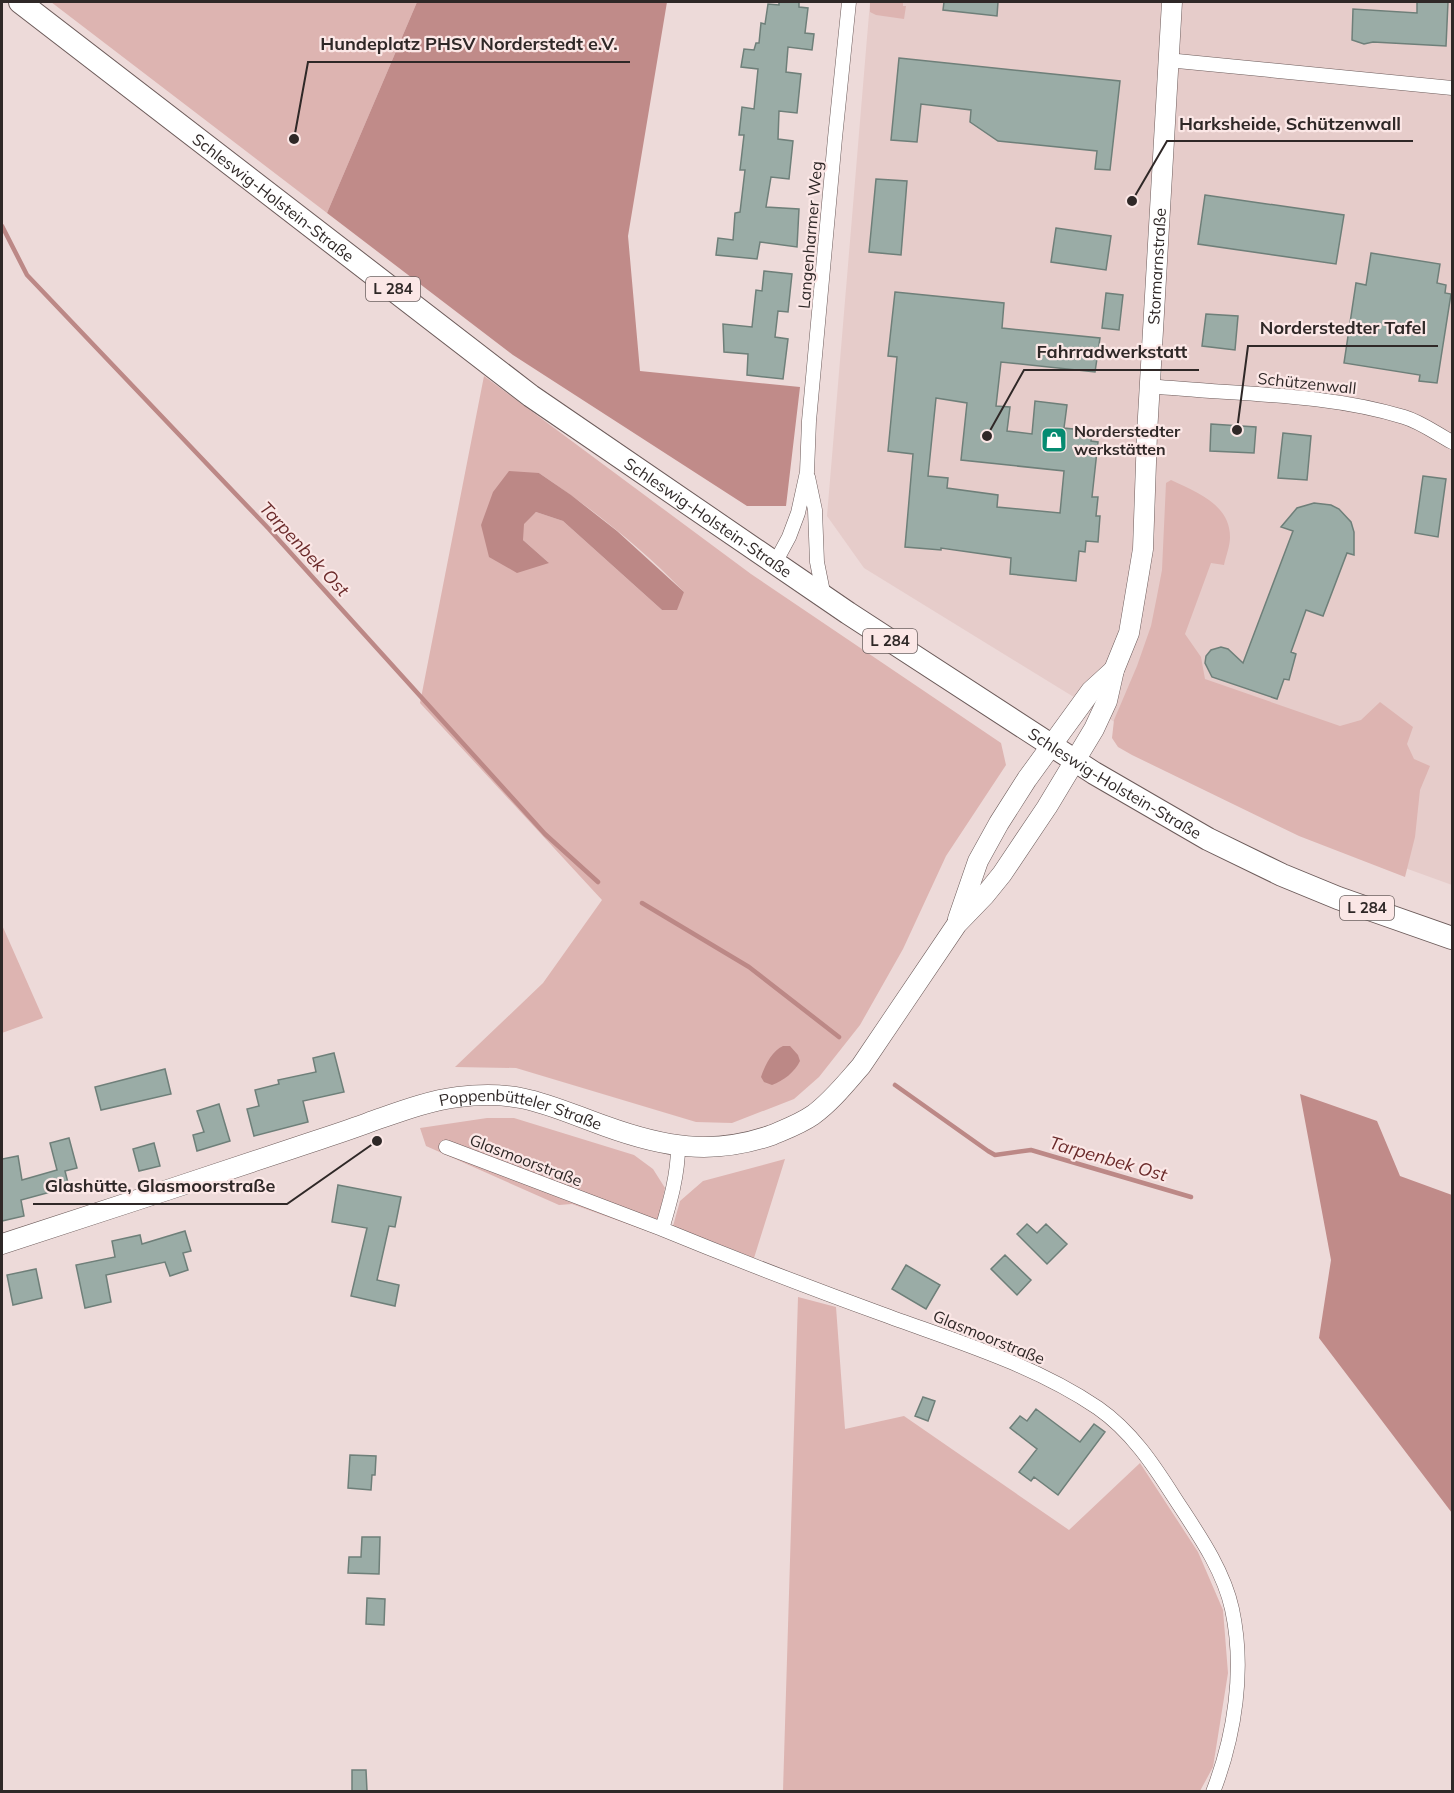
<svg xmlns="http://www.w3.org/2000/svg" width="1454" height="1793" viewBox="0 0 1454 1793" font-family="Mulish,sans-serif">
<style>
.built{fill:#e6ccca}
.green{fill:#ddb4b1;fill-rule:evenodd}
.forest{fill:#c08b89}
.water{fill:#bc8886}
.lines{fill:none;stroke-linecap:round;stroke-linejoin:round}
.stream{stroke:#bc8886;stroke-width:4.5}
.building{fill:#9aaca6;stroke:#6e7f79;stroke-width:1.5;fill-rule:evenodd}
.minor-casing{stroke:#6c5b5a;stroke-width:15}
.secondary-casing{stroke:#6c5b5a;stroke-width:21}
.primary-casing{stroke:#6c5b5a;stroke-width:24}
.minor{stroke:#fff;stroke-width:14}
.secondary{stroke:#fff;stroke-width:20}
.primary{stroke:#fff;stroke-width:22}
.labels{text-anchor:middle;stroke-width:4.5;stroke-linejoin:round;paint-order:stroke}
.shield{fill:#fbe7e6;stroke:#6c6160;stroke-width:1.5}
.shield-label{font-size:15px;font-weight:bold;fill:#2f2827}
.street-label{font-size:16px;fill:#2f2827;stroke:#fbe7e6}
.poi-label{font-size:16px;font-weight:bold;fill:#2f2827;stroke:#fbe7e6;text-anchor:start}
.water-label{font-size:18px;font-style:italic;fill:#6b2a2a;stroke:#fbe7e6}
.leader{fill:none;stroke:#2f2827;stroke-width:2}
.callout-dot{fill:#2f2827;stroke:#fbe7e6;stroke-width:2}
.callout-label{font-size:18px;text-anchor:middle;font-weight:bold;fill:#2f2827;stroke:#fbe7e6;stroke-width:4.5;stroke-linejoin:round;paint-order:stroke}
</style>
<rect width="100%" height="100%" fill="#eddad9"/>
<path class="built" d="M870 2H1452V885L1300 830 1121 726 864 568 827 516Z"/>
<path class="green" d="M51 2H417L327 213Z
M870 2H903V6H906L904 19 876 15 870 12Z
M484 376 751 574 1001 743 1006 765 946 856 903 949 860 1025 819 1077 794 1099 732 1123 696 1122 516 1068 455 1067 543 983 602 900 420 703ZM539 473C591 508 641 547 684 592L662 610 563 521 536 512 523 524V540L549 563 481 525Z
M1171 480C1196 492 1230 504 1230 537 1230 546 1226 556 1224 565L1211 563 1185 634 1201 657 1205 679 1340 726 1361 720 1380 702 1413 727 1407 744 1414 759 1430 766 1420 790 1415 837 1405 877 1299 836 1132 755 1118 747 1112 738 1114 720 1137 666 1151 626 1157 596 1162 570 1166 483Z
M2 925 43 1018 2 1033Z
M487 1118H514L634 1155 653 1169 665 1188 655 1234 572 1204 559 1205 426 1146 420 1128Z
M785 1159 754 1258 673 1226 680 1201 703 1181Z
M798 1297 836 1307 845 1429 904 1416 1069 1530 1140 1463 1198 1552 1223 1610 1228 1673 1213 1767 1200 1791H783Z"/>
<path class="forest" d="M417 2H667L628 236 640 371 800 387 786 506H747L513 355 327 213Z
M1300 1094 1377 1121 1400 1176 1452 1195V1513L1319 1338 1331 1260Z"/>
<path class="water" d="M509 471 539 473 571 495 617 531 684 592 677 610H662L563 521 536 512 524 524 523 540 549 563 517 573 489 557 481 525 493 492Z
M783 1046H790L798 1055 800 1061C795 1072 783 1081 772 1085L764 1082 761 1077C765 1065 772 1051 783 1046Z"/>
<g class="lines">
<path class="stream" d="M2 226 27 275 269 529 545 834 598 882
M642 903 749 967 839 1037
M895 1085 988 1151 995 1155 1031 1150 1191 1197"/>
</g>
<path class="building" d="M779 2H799V7L808 8 805 33 814 34 812 50 788 47 786 72 801 74 797 113 779 111 778 139 793 141 789 179 771 177 766 207 799 209 797 247 760 242 757 259 716 255 718 238 733 240 735 213 740 212 745 170H740L744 135H739L742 107 754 109 758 69 741 67 744 49 754 50 756 43H759L761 23 765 24 768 4 779 5Z
M944 2H998L997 16 943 10Z
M1417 2H1448L1446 46 1373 42 1364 44 1352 40 1353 9 1417 13Z
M899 58 1120 81 1110 170 1095 169 1097 151 998 141 970 122 971 110 921 104 917 142 891 140Z
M876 179 907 181 901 255 869 252Z
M1205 195 1344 215 1336 264 1198 244Z
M1056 228 1111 236 1106 270 1051 262Z
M1371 253 1440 264 1437 283 1446 285 1445 293 1451 294 1437 383 1419 381 1420 375 1344 363 1356 283 1366 285Z
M764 271 792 274 788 312 778 311 775 337 788 339 783 379 747 375 748 354 724 352 723 324 752 327 756 290 762 291Z
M895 292 1004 303 1002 328 1100 338 1095 372 1001 362 996 406 1010 407 1007 431 1032 434 1035 401 1067 405 1064 428 1092 431 1091 441 1098 442 1092 497H1098L1096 516H1100L1098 542 1086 541 1085 552 1079 551 1076 581 1010 574 1011 558 941 548V550L905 547 913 454 888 451 897 357 888 356ZM936 398 967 403 961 460 1064 471 1060 513 997 507 998 495 947 488 948 478 928 476Z
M1106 293 1123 295 1119 330 1102 328Z
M1206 314 1238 316 1235 350 1202 346Z
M1211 424 1256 427 1254 453 1210 451Z
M1283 433 1311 436 1307 480 1278 478Z
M1423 476 1446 479 1438 537 1415 533Z
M1314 503 1331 505 1339 509 1351 522 1354 532V555L1347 553 1323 616 1306 610 1291 652 1296 654 1289 680 1284 679 1277 699 1212 677 1205 663 1206 656 1211 650 1221 647 1228 649 1243 663 1293 531 1281 527 1297 508Z
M334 1053 344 1092 303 1101 308 1122 254 1136 247 1109 259 1106 255 1090 279 1084 278 1080 316 1072 313 1058Z
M165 1069 171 1094 101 1110 95 1087Z
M219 1104 230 1141 197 1151 193 1135 204 1132 197 1111Z
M69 1138 77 1168 65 1171 69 1187 21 1200 24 1216 2 1221V1159L18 1156 22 1180 57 1170 50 1143Z
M154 1143 160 1166 139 1171 133 1149Z
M338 1185 401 1197 395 1227 389 1226 377 1280 399 1285 395 1306 351 1296 367 1228 332 1222Z
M1027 1224 1037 1233 1046 1224 1067 1244 1047 1264 1017 1234Z
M185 1231 191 1251 183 1253 188 1270 170 1276 165 1262 106 1275 111 1302 85 1308 76 1265 115 1257 112 1241 140 1235 142 1244Z
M1005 1255 1031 1280 1017 1295 991 1269Z
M906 1265 940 1285 926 1309 892 1289Z
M36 1269 42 1298 13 1305 7 1275Z
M923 1397 935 1401 928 1421 915 1416Z
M1036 1409 1080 1442 1094 1424 1105 1432 1058 1495 1034 1477 1031 1481 1019 1472 1037 1449 1010 1428 1020 1416 1027 1421Z
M350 1455 376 1456 375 1475H372L371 1490 348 1488Z
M362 1537H380L379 1574 348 1573 349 1557H361Z
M367 1598 385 1599 384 1625 366 1624Z
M352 1770H366L367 1791H352Z"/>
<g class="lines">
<g class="minor-casing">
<path id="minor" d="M1167 60 1452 88
M1150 386C1234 395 1322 392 1404 417 1421 422 1437 434 1452 442
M808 477 815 510 817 562 824 597
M775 563 789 537 798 513 807 472 809 421 835 138 849 2
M446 1147 662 1229
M678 1147C678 1175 670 1202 662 1229 735 1259 808 1287 882 1314 955 1341 1033 1364 1098 1408 1131 1431 1153 1464 1174 1497 1196 1531 1223 1568 1232 1609 1245 1669 1235 1735 1213 1792"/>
</g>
<g class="secondary-casing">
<g id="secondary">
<path d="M958 919 978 861 999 823 1027 779 1091 691 1114 670"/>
<path id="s1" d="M2 1244C98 1213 195 1181 291 1149 317 1140 344 1132 370 1122 399 1112 427 1101 458 1097 521 1089 549 1106 605 1126 663 1147 712 1156 772 1135 786 1129 800 1124 813 1115 832 1101 846 1083 861 1066L957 924 985 895 1002 874 1047 807 1094 729 1107 701 1114 670 1129 633 1143 549 1147 434 1172 2"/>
</g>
</g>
<g class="primary-casing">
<g id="primary">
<path id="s2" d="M20 2 531 396 848 613 1094 773 1208 839 1282 875 1338 898 1452 938"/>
</g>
</g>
<use href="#minor" class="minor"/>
<use href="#secondary" class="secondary"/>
<use href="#primary" class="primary"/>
</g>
<defs>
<g id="shop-square" transform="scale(1.35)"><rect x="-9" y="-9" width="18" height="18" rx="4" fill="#058b71" stroke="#fbe7e6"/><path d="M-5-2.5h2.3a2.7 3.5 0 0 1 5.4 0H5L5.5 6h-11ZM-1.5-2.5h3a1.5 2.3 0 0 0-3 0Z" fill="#fff"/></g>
</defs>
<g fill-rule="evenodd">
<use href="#shop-square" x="1054" y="440"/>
</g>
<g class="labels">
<g class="shield">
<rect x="366" y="277" width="54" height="24" rx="4.5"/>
<rect x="863" y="629" width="54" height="24" rx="4.5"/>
<rect x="1340" y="896" width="54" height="24" rx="4.5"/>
</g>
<g class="shield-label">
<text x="393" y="294">L 284</text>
<text x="890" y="646">L 284</text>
<text x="1367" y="913">L 284</text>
</g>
<g class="street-label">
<text dy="6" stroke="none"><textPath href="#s2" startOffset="320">Schleswig-Holstein-Straße</textPath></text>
<text transform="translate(810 235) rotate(-85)" y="6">Langenharmer Weg</text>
<text dy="6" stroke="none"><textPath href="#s1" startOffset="1798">Stormarnstraße</textPath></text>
<text transform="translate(1307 383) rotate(6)" y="6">Schützenwall</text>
<text dy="6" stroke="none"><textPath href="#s2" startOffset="860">Schleswig-Holstein-Straße</textPath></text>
<text dy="6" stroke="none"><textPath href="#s2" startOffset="1346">Schleswig-Holstein-Straße</textPath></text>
<text dy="6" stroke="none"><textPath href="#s1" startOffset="544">Poppenbütteler Straße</textPath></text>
<text transform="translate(526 1160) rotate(21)" y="6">Glasmoorstraße</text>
<text transform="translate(989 1337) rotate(22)" y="6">Glasmoorstraße</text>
</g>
<g class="poi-label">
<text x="1074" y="437">Norderstedter<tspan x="1074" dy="18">werkstätten</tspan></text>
</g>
<g class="water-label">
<text transform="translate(304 549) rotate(47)" y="6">Tarpenbek Ost</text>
<text transform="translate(1108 1159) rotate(16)" y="6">Tarpenbek Ost</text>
</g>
</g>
<path class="leader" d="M294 139L308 62H630M1132 201L1167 141H1413M1237 430L1248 346H1438M987 436L1024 370H1199M377 1141L287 1204H33"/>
<g class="callout-dot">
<circle cx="294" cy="139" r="6"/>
<circle cx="1132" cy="201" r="6"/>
<circle cx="1237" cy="430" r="6"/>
<circle cx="987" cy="436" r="6"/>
<circle cx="377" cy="1141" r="6"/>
</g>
<g class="callout-label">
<text x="469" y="50">Hundeplatz PHSV Norderstedt e.V.</text>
<text x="1290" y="130">Harksheide, Schützenwall</text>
<text x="1343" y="334">Norderstedter Tafel</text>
<text x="1112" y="358">Fahrradwerkstatt</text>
<text x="160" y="1192">Glashütte, Glasmoorstraße</text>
</g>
<rect width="1454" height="1793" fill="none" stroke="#2f2827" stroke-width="6"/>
</svg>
